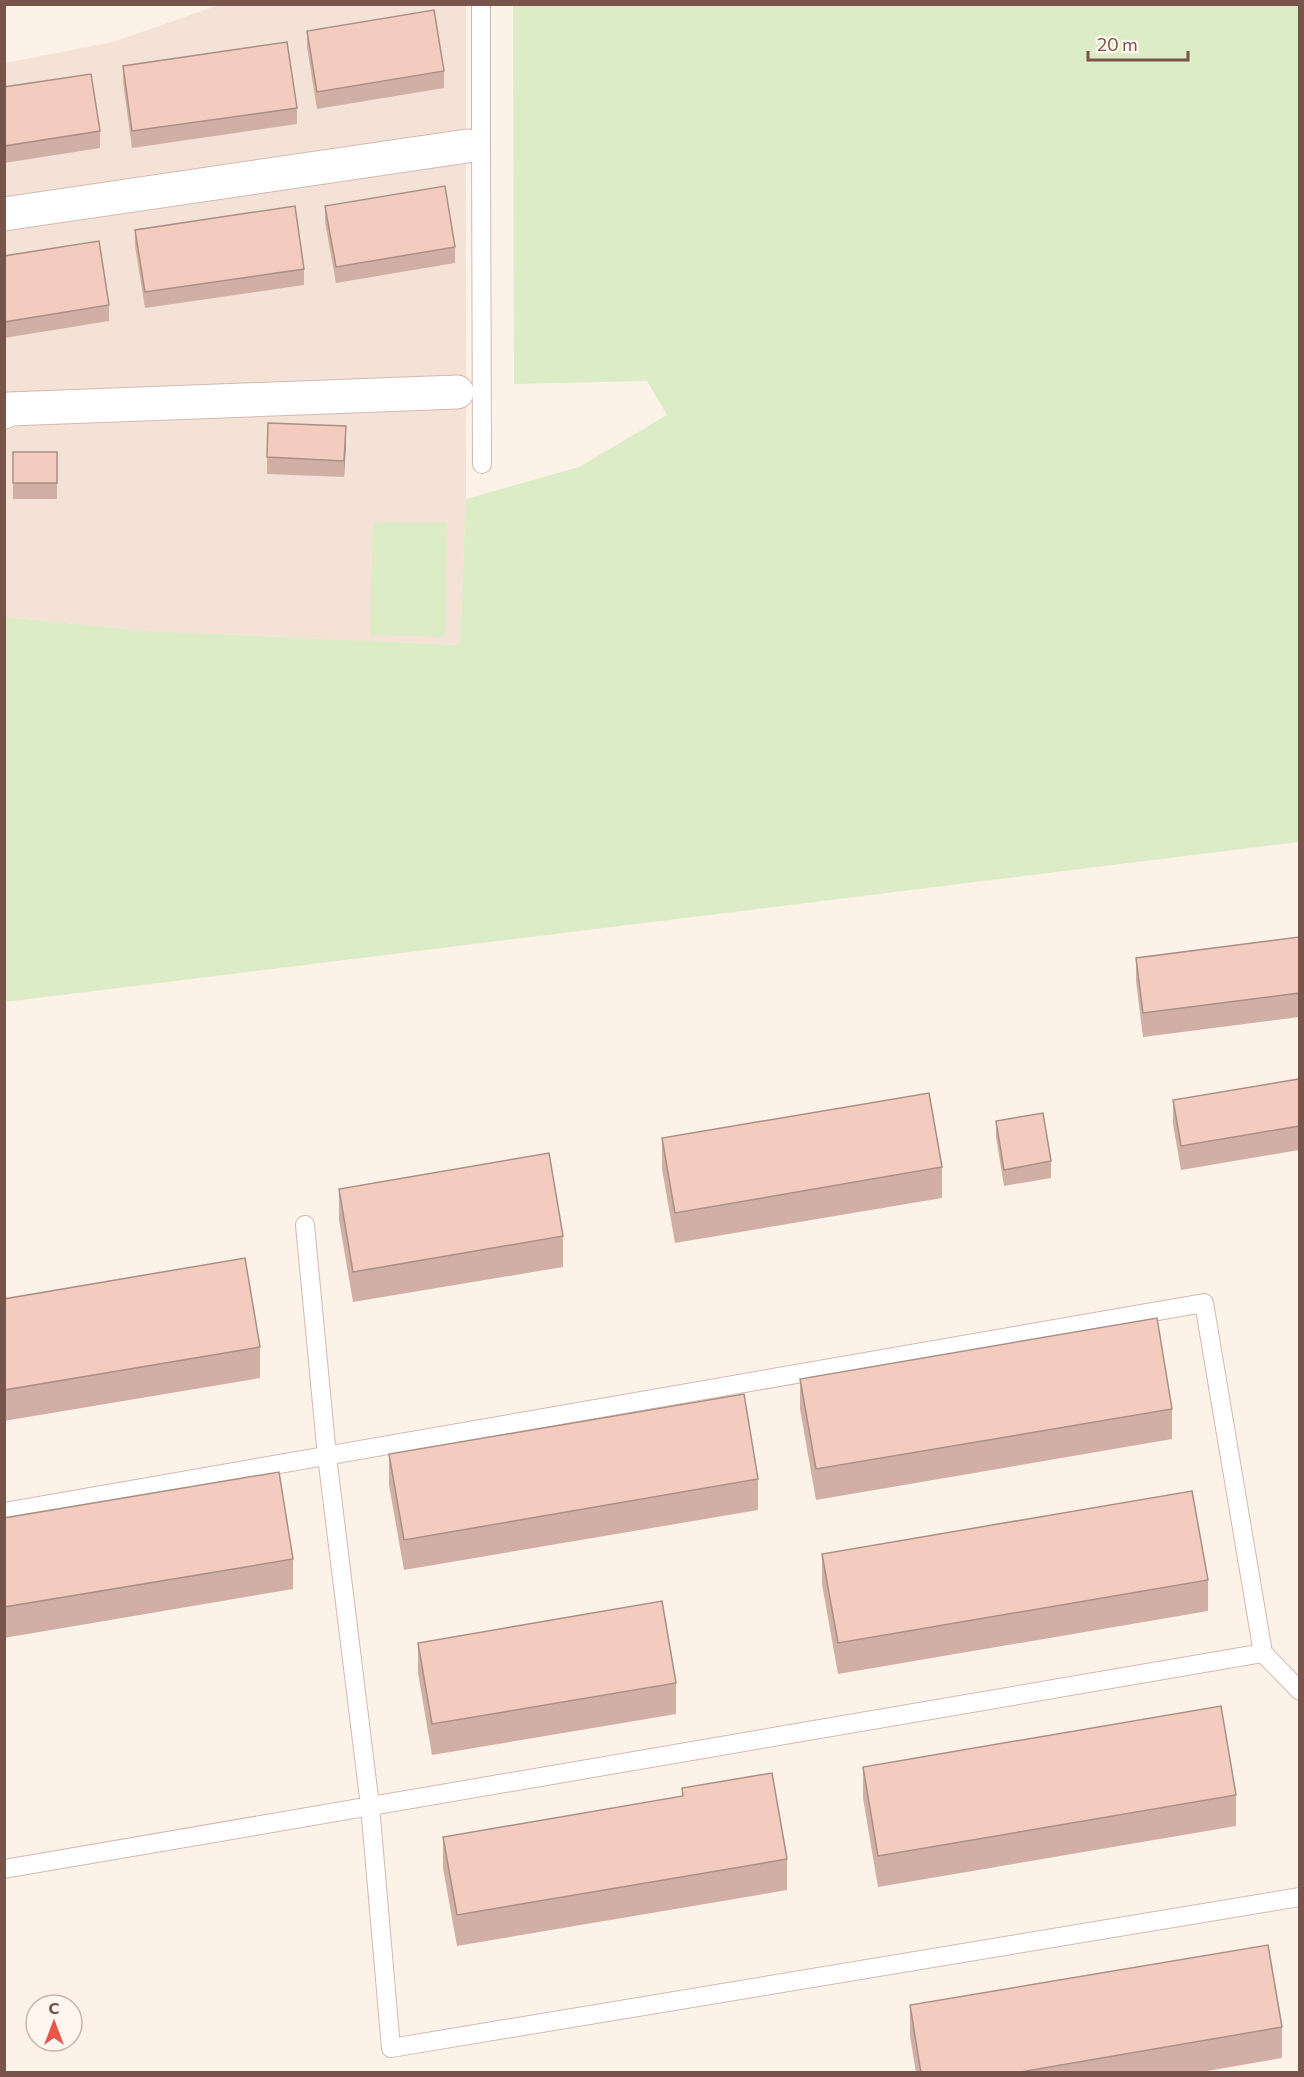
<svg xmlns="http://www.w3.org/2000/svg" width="1304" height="2077" viewBox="0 0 1304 2077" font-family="Commissioner,sans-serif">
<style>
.residential{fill:#f5e2d6}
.green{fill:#dbecc6}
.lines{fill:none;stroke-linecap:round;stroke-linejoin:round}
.lane-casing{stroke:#d2bab0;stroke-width:20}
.street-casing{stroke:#d2bab0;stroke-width:35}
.lane{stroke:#fff;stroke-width:18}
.street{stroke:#fff;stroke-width:33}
.wall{fill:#d1afa4}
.shaded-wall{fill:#aa8f86}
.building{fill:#f3ccbf;stroke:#aa8f86;stroke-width:1.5}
</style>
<rect width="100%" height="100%" fill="#fdf2e8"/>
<path class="residential" d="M219 5H466V499L460 645 148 631 5 617V63L113 42Z"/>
<path class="green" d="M513 5H1299V842L5 1002V617L148 631 460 645 466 499 579 467 667 415 647 381 514 384Z
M373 522 447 523 445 637 370 635Z"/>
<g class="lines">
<g class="lane-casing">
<path id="lane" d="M481 143 482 464
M471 145 481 143V4
M305 1225 327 1456 370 1806 391 2048 1300 1897
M4 1512 1204 1303 1263 1653 4 1869
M1263 1653 1300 1691"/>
</g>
<g class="street-casing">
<path id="street" d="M4 214 467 146
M4 412 9 409 457 392"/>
</g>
<use href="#lane" class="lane"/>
<use href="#street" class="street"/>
</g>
<path class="wall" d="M307 31 444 71V88L317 109 307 47Z
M123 66 297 108V124L132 148 123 82Z
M4 87 100 131V148L4 163Z
M325 206 455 247V263L336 283 325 222Z
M135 230 304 269V285L145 308 135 246Z
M4 256 109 305V321L4 338Z
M346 443 344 477 267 474V457Z
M13 452H57V499H13Z
M1299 937V1017L1143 1037 1136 981V958Z
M1299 1079V1150L1181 1170 1173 1124V1100Z
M996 1121 1051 1161V1178L1004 1186 996 1137Z
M662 1138 942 1167V1198L675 1243 662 1169Z
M339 1189 563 1236V1267L353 1302 339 1220Z
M4 1299 260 1347V1378L4 1421Z
M800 1379 1172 1409V1439L816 1500 800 1409Z
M389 1454 758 1479V1510L404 1570 389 1485Z
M4 1518 293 1559V1589L4 1638Z
M822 1554 1208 1580V1611L838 1674 822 1584Z
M418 1643 676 1683V1714L432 1755 418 1673Z
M863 1767 1236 1795V1826L878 1887 863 1798Z
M682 1788 787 1859V1890L457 1946 443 1868V1837L682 1797Z
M910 2005 1282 2027V2058L1196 2073H916L910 2036Z"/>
<path class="shaded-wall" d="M346 426V443L344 477V461Z"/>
<path class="building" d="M434 10 444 71 317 92 307 31Z
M287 42 297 108 132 131 123 66Z
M91 74 100 131 4 146V87Z
M445 186 455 247 336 267 325 206Z
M295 206 304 269 145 292 135 230Z
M99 241 109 305 4 322V256Z
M268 423 346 426 344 461 267 457Z
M13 452H57V483H13Z
M1299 937V993L1143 1013 1136 958Z
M1299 1079V1126L1181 1146 1173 1100Z
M929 1093 942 1167 675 1213 662 1138Z
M1043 1113 1051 1161 1004 1170 996 1121Z
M549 1153 563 1236 353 1272 339 1189Z
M245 1258 260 1347 4 1390V1299Z
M1157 1318 1172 1409 816 1469 800 1379Z
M744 1394 758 1479 404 1540 389 1454Z
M279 1472 293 1559 4 1607V1518Z
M1192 1491 1208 1580 838 1643 822 1554Z
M662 1601 676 1683 432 1724 418 1643Z
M1221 1706 1236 1795 878 1856 863 1767Z
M772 1773 787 1859 457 1915 443 1837 683 1796 682 1788Z
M1268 1945 1282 2027 1015 2073H921L910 2005Z"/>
<rect width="1304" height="2077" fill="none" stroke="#78544b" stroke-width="12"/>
<g transform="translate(54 2023)"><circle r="28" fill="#fff6ef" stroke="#c9b5ad" stroke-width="1.5"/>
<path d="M0-4.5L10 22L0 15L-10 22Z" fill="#e9574b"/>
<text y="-9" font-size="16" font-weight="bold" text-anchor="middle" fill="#78544b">С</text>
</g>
<path d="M1088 51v9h100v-9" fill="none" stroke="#78544b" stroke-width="3"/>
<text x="1097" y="51" font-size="18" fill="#78544b" stroke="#fff6ef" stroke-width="4.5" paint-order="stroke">20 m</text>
</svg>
